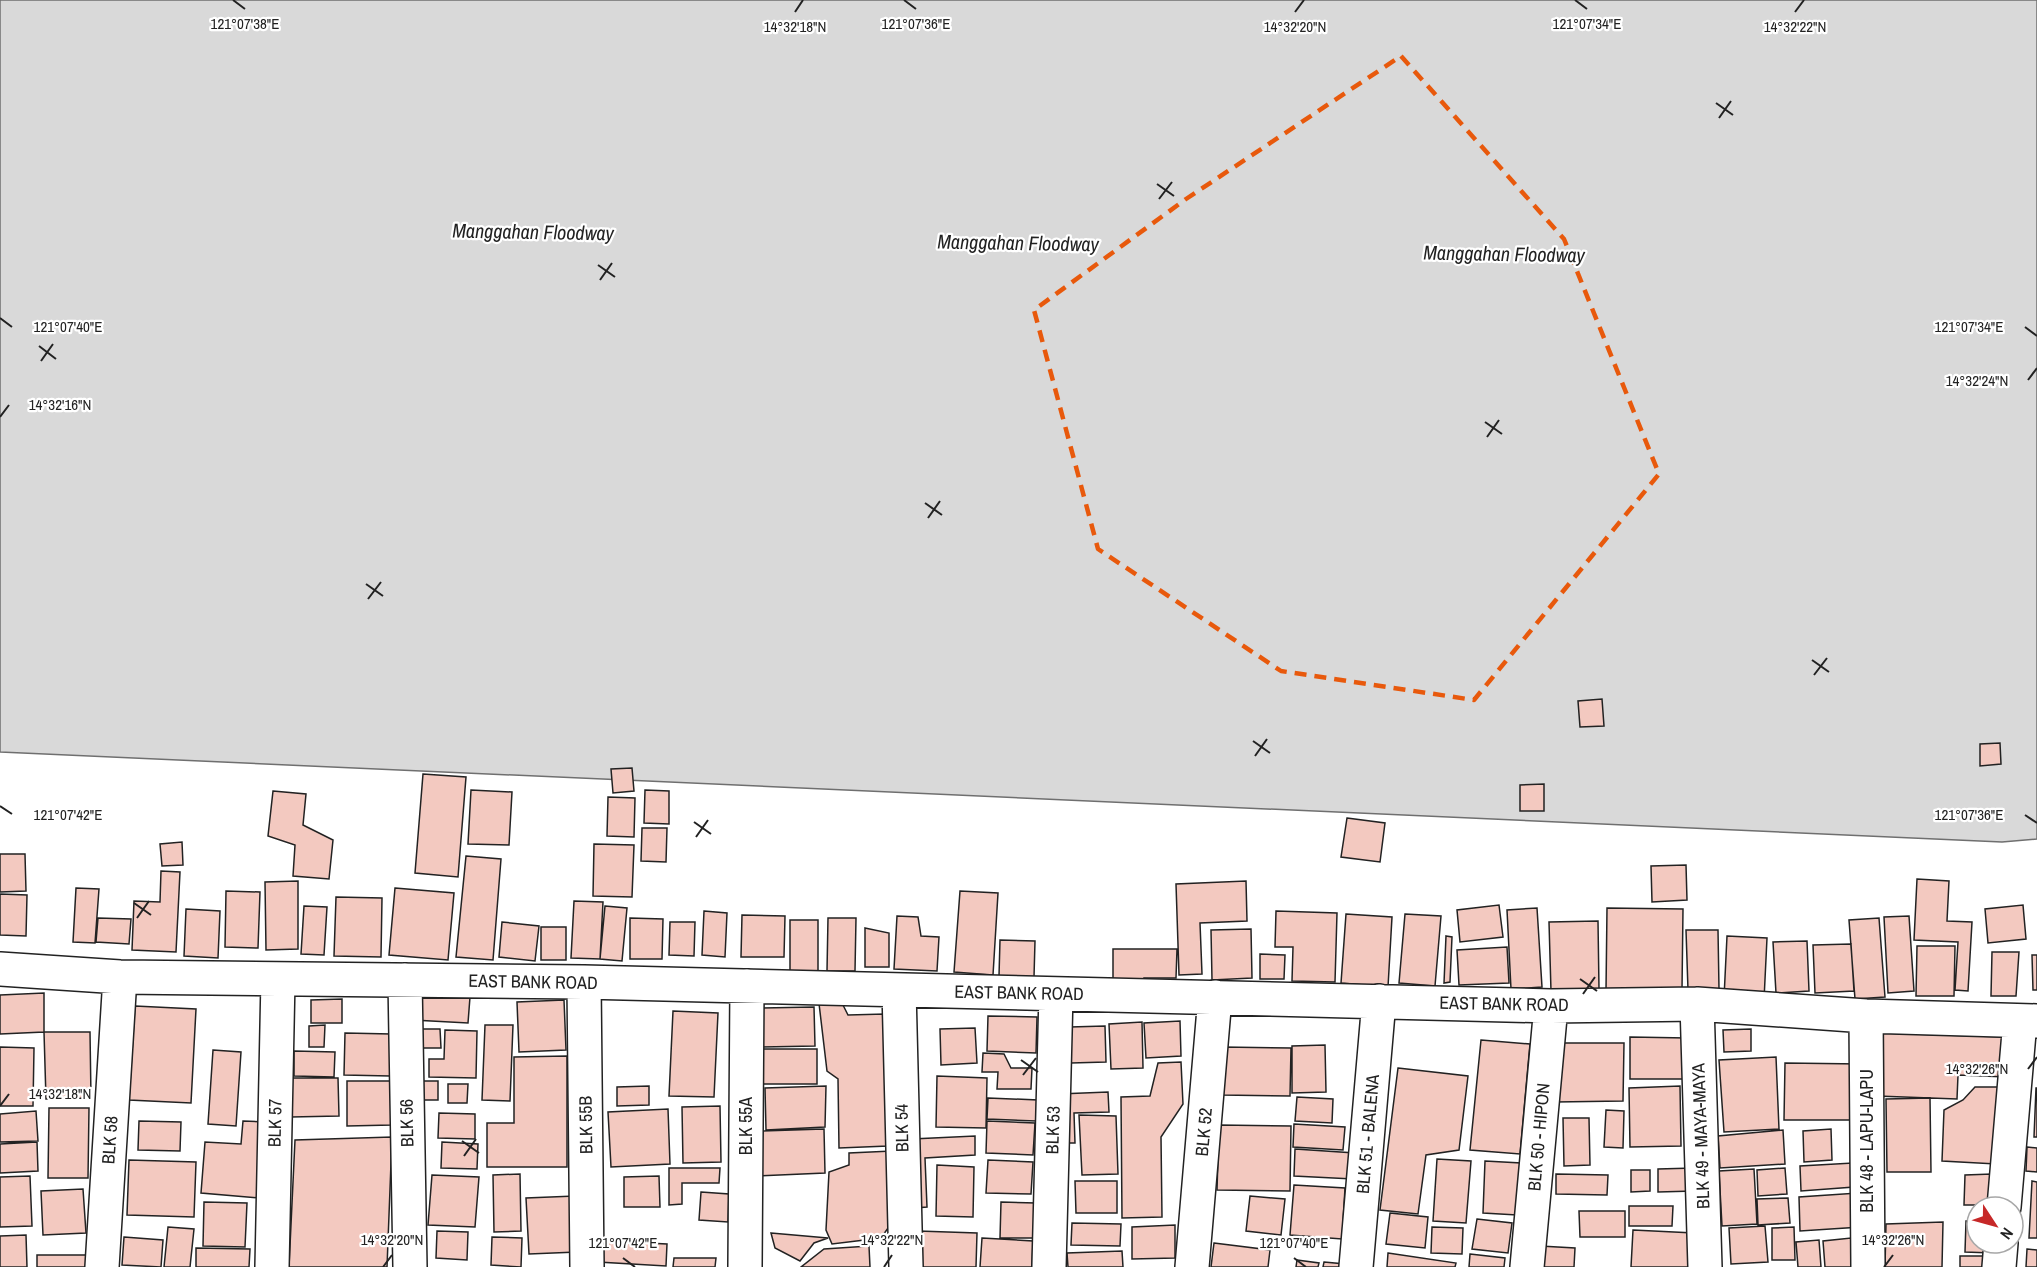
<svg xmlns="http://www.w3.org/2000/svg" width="2037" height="1267" viewBox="0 0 2037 1267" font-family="'Archivo Narrow',sans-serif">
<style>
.water{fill:#d9d9d9;stroke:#6f6f6f;stroke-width:1.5}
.building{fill:#f3c9c0;stroke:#222;stroke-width:1.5}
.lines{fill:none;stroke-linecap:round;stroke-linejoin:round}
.minor-casing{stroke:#222;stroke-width:36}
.minor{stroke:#fff;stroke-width:33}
.marked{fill:none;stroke:#e8590c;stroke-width:4.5;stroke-dasharray:12 8;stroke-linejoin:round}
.ticks{fill:none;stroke:#222;stroke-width:2}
.labels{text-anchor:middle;stroke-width:4.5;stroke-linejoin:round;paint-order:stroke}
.street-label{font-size:18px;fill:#222;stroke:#fff}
.water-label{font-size:20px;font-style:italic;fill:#222;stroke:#fff}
.ticks-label{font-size:15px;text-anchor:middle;fill:#222;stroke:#fff;stroke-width:4.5;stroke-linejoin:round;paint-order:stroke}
</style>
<rect width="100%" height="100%" fill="#fff"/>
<path class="water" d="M0 0H2037V839L2002 842 0 752Z"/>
<path class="building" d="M1602 699 1604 726 1580 727 1578 701Z
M2000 743 2001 764 1980 766V744Z
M632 768 634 791 613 793 611 769Z
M423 774 466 777 458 877 415 873Z
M1544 784V811H1520V785Z
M471 790 512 792 509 845 468 844Z
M645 790 669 791V824L644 823Z
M273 791 306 794 303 825 333 840 329 879 293 876 295 845 268 836Z
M608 797 635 798 634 837 607 836Z
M1347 818 1385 823 1380 862 1341 857Z
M642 828H667L666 862 641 861Z
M182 842 183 865 162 866 160 844Z
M594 844 634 845 632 897 593 896Z
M0 854H25L26 891 0 892Z
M466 856 501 859 493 960 456 957Z
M1686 865 1687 900 1652 902 1651 866Z
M161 871 180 872 176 952 132 950 134 901 160 902Z
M1917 879 1949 881 1947 921 1972 922 1968 991 1955 990 1958 942 1914 940Z
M298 881V949L266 950 265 882Z
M1246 881 1247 921 1200 923 1202 974 1179 975 1176 884Z
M76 888 99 889 95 943 73 942Z
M395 888 454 893 448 960 389 955Z
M226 891 260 892 258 948 225 947Z
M960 891 998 893 993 975 954 972Z
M0 894 27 895 26 936 0 935Z
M336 897 382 898 381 957 334 956Z
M574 901 603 902 600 959 571 958Z
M1499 905 1503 937 1460 942 1457 910Z
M2023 905 2026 939 1988 943 1985 909Z
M304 906 327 907 324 955 301 954Z
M605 906 627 908 622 961 600 959Z
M1537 908 1542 987 1511 989 1507 910Z
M1607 908 1683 909 1682 990 1606 991Z
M186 909 220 911 218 958 184 956Z
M704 911 727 913 725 957 702 955Z
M1276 911 1337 913 1335 982 1292 981 1293 947H1275Z
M1346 914 1392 917 1388 987 1341 983Z
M1405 914 1441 916 1435 986 1399 983Z
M742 915 785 916 784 957H741Z
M897 916 918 917 921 936 939 937 937 971 894 969Z
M1909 916 1914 991 1888 993 1884 917Z
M98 918 131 919 129 944 96 942Z
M630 918 663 919 662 959H630Z
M828 918H856L855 971H827Z
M1879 918 1885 997 1855 999 1849 920Z
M790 920H818V973H790Z
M1598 921 1599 989 1551 991 1549 922Z
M502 922 539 926 535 961 499 957Z
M670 922H695L694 956 669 955Z
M541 927H566V960H541Z
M865 928 889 933V967H865Z
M1251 929 1252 978 1212 980 1211 930Z
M1686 930H1718L1719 989 1688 990Z
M1446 936 1452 937 1450 982 1444 983Z
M1727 936 1767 938 1764 1000 1724 998Z
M1000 940 1035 941 1034 977 999 976Z
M1807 941 1809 991 1776 993 1773 942Z
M1851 944 1854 991 1815 993 1813 945Z
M1917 946H1955L1954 996H1916Z
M1507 947 1509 983 1459 985 1457 950Z
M1113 949H1177L1176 978H1144V990H1113Z
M1992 952H2019L2016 996H1991Z
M1260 954 1285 955 1284 979H1260Z
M2032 955H2037V990H2033Z
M44 993V1032L0 1034V995Z
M416 993 470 997 468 1023 413 1020Z
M837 993 848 1015 885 1014 888 1146 839 1148 838 1079 827 1071 818 995Z
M342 999V1023H311V1000Z
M564 1000 566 1050 519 1052 517 1002Z
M135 1006 196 1009 191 1103 129 1100Z
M814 1007 815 1046 759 1047V1008Z
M673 1011 718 1013 714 1097 669 1096Z
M988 1016 1037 1017 1036 1053 987 1051Z
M1180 1021 1181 1056 1146 1058 1144 1023Z
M1142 1022 1143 1068 1111 1069 1109 1024Z
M325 1025 324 1047H309V1026Z
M485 1025H513L510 1101 482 1100Z
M1105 1026 1106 1062 1071 1063 1070 1027Z
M975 1028 977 1063 941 1065 940 1029Z
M420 1029H440L441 1048H420Z
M1751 1029V1051L1724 1052 1723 1030Z
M445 1030 477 1031 476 1078 429 1077V1059H444Z
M44 1032H90L91 1098 46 1099Z
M345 1033 391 1034 390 1076 344 1075Z
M1880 1033 2007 1037 2006 1077 1958 1075 1957 1099 1877 1096Z
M1630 1037 1687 1038V1079H1630Z
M1481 1040 1530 1044 1520 1154 1470 1150Z
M1556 1043H1624L1623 1101 1555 1102Z
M1325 1045 1326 1092 1292 1093V1046Z
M0 1047 34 1048 33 1106H0Z
M1222 1047 1291 1048 1290 1096 1221 1095Z
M758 1049H817V1084H757Z
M213 1050 241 1052 236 1126 208 1124Z
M294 1051 335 1052 334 1077 294 1076Z
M983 1053 1004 1054 1011 1068H1032L1031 1089H997L998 1072H982Z
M567 1056V1167H487V1123H514V1057Z
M1776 1057 1779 1129 1724 1132 1719 1060Z
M1181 1062 1183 1104 1161 1137 1162 1217 1122 1218 1121 1097 1150 1096 1158 1063Z
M1785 1063 1861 1064V1120H1784Z
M1398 1068 1468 1076 1459 1150 1426 1155 1418 1214 1380 1210Z
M937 1076 987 1078 986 1128 936 1127Z
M291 1078H338L339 1116 291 1117Z
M347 1081H393L392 1125 347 1126Z
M418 1081H438V1100H418Z
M448 1084H468L467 1103H448Z
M649 1086V1105L617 1106V1087Z
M826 1086 825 1127 766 1130 765 1088Z
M1680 1086 1681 1146 1630 1147 1629 1088Z
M1975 1087H1999L1996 1164 1942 1161 1944 1110 1963 1100Z
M2036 1088H2037V1137H2034Z
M1108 1092 1109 1112 1074 1113 1075 1143H1061L1059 1094Z
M1297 1097 1333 1099 1332 1123 1295 1121Z
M988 1098 1038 1100 1036 1121 987 1119Z
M1930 1098 1931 1172H1887L1886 1099Z
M720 1106 721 1162 683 1163 682 1107Z
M49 1108H89L88 1178H48Z
M668 1109 670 1164 611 1167 608 1112Z
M1606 1110 1624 1111 1623 1148 1604 1147Z
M36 1111 38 1141 0 1142V1114Z
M439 1113 475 1114V1139L438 1138Z
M1079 1115 1116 1116 1118 1174 1082 1175Z
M1563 1118H1589L1590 1165 1564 1166Z
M139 1121 181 1122 180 1151 138 1150Z
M243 1121 265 1122 260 1198 201 1193 205 1142 241 1144Z
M987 1121 1035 1123 1033 1155 986 1153Z
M1294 1124 1345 1127 1343 1150 1293 1147Z
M1219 1125 1291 1126 1290 1191 1217 1190Z
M824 1129 825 1173 759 1176 758 1131Z
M1831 1129 1832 1160 1804 1162 1803 1131Z
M1783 1130 1785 1164 1720 1168 1718 1136Z
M975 1136V1155L925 1158 927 1207 915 1208 912 1139Z
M392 1137 387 1267H289L295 1140Z
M37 1142 38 1171 0 1173V1144Z
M442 1142 478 1144 477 1169 441 1168Z
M2027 1147 2037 1148V1172L2026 1171Z
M1295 1149 1355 1153 1353 1179 1294 1176Z
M892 1151 893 1221 881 1238 832 1244 826 1230 829 1172 849 1165V1153Z
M1437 1159 1471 1161 1466 1223 1433 1221Z
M129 1160 196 1162 194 1217 127 1215Z
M988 1160 1033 1162 1031 1194 986 1193Z
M1485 1161 1521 1163 1517 1215 1483 1213Z
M1853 1163 1854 1187 1801 1191 1800 1166Z
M937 1165 974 1167 973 1217 936 1216Z
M669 1168H720L719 1183H682V1204L669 1205Z
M1694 1168V1191L1658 1192V1169Z
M1785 1168 1787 1194 1758 1196 1757 1170Z
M1754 1169 1757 1224 1722 1226 1719 1171Z
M1631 1170H1650V1191L1631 1192Z
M520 1174 521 1231 494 1232 493 1175Z
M1556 1174 1608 1175 1607 1195 1556 1194Z
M1992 1174V1205H1964L1965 1175Z
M432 1175 479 1177 475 1227 428 1225Z
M30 1176 32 1226 0 1227V1177Z
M659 1176 660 1207H624V1177Z
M1075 1181H1117V1213H1076Z
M2032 1181 2037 1182V1238H2029Z
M1294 1185 1345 1188 1342 1239 1290 1235Z
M83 1189 86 1233 43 1235 41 1191Z
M701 1192 729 1194 728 1222 699 1220Z
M1858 1193 1861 1227 1800 1231 1799 1197Z
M575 1196 577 1252 529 1254 526 1198Z
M1250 1196 1285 1199 1281 1235 1246 1231Z
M1788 1198 1790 1223 1758 1225 1757 1199Z
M204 1202 247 1203 245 1247 203 1246Z
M1001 1202 1036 1203V1238H1000Z
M1629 1206H1673L1672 1226H1629Z
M1579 1211H1625V1237H1580Z
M1390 1213 1428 1217 1425 1248 1386 1244Z
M1477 1219 1512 1223 1508 1253 1472 1249Z
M1966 1221H1977V1243H1993L1992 1253 1965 1252Z
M1943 1222 1942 1267H1885L1886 1224Z
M1072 1223 1121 1224 1120 1246 1071 1245Z
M1175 1225V1258L1132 1259V1227Z
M1765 1226 1768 1262 1731 1264 1729 1228Z
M168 1227 194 1229 190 1267H164Z
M1432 1227 1463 1228 1462 1254 1431 1253Z
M1794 1227 1795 1260H1772V1228Z
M1633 1230 1694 1233 1692 1267H1631Z
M437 1231 468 1232 467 1260 436 1258Z
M918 1231 977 1233 976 1267H917Z
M771 1233 828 1238 814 1243 800 1261 775 1248Z
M26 1235 27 1267H0V1236Z
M124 1237 163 1240 161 1267 122 1265Z
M492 1237 522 1238 521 1267 491 1265Z
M982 1238 1033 1241 1032 1267H980Z
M1851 1238 1853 1267H1825L1823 1241Z
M1819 1240 1821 1267H1798L1796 1242Z
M605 1241 667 1244 666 1266 598 1262Z
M1214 1243 1270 1250 1268 1267H1211Z
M869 1246 870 1267H801L824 1249Z
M1540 1246 1575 1248 1574 1267H1538Z
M196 1248 250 1249 249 1267H196Z
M2027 1249 2037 1250V1267H2026Z
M1122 1251 1123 1267H1068L1067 1253Z
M1388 1253 1456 1263 1455 1267H1387Z
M1470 1254 1505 1258 1504 1267H1469Z
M37 1255H89V1267H37Z
M1960 1256H1988V1267H1960Z
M674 1258H716L715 1267H673Z
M1297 1260 1319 1263 1318 1267H1296Z
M1324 1262 1345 1264V1267H1323Z"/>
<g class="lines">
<g class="minor-casing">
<path id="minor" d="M0 969 120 977 584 982 1551 1006 1697 1004 1866 1016 2037 1021
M405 980 410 1267
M584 982 587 1267
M899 990 906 1267
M1697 1004 1705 1267
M1866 1016 1868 1267
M2004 1207 2020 1021
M102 1267 120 977
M272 1267 278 979
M745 1267 747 986
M1049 1267 1056 994
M1192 1267 1215 997
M1356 1267 1379 1001
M1527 1267 1551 1006
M1999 1267 2001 1243"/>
</g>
<use href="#minor" class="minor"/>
</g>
<path class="marked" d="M1401 56 1564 239 1659 474 1474 700 1281 671 1098 549 1034 310 1186 199Z"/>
<path class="ticks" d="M233 0 245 9M904 0 916 9M1575 0 1587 9M795 12 803 0M1295 12 1304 0M1795 12 1804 0M1716 103 1733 115M1719 118 1731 101M1157 184 1174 196M1159 199 1172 182M598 265 615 277M600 280 612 263M0 318 12 327M2025 327 2037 336M39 346 56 359M41 361 53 344M2028 380 2037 368M0 417 9 405M1485 422 1502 434M1487 437 1499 420M925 503 942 515M928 518 940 501M366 584 383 596M368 599 381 582M1812 660 1829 672M1814 675 1827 658M1253 741 1270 753M1255 756 1267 739M0 806 12 814M2025 815 2037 823M694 822 711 834M696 837 708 820M134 903 151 915M137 918 149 901M1580 979 1597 991M1583 994 1595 977M1021 1060 1038 1072M2028 1069 2037 1057M1023 1075 1036 1058M0 1106 9 1094M462 1141 479 1153M464 1156 476 1139M623 1258 635 1267M1294 1258 1306 1267M383 1267 392 1255M884 1267 892 1255M1884 1267 1893 1255"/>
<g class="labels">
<g class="street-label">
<text transform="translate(533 982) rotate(1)" y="6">EAST BANK ROAD</text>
<text transform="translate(1019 993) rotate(1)" y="6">EAST BANK ROAD</text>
<text transform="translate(1504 1004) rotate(1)" y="6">EAST BANK ROAD</text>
<text transform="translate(275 1123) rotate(-89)" y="6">BLK 57</text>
<text transform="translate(407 1123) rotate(-91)" y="6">BLK 56</text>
<text transform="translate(586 1125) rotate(-91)" y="6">BLK 55B</text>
<text transform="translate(746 1126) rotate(-90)" y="6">BLK 55A</text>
<text transform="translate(902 1128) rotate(-91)" y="6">BLK 54</text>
<text transform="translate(1053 1130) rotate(-88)" y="6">BLK 53</text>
<text transform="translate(1204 1132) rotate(-85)" y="6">BLK 52</text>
<text transform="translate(1368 1134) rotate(-85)" y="6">BLK 51 - BALENA</text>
<text transform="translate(1701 1136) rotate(-92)" y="6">BLK 49 - MAYA-MAYA</text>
<text transform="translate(1539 1137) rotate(-85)" y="6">BLK 50 - HIPON</text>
<text transform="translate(110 1140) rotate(-86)" y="6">BLK 58</text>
<text transform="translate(1867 1141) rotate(-90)" y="6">BLK 48 - LAPU-LAPU</text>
</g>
<g class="water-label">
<text transform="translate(533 232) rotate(1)" y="7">Manggahan Floodway</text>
<text transform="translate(1018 243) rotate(1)" y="7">Manggahan Floodway</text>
<text transform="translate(1504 254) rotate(1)" y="7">Manggahan Floodway</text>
</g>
</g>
<g class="ticks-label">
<text x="1587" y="29">121°07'34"E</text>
<text x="245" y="29">121°07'38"E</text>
<text x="916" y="29">121°07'36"E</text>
<text x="795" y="32">14°32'18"N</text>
<text x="1795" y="32">14°32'22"N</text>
<text x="1295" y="32">14°32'20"N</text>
<text x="68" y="332">121°07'40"E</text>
<text x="1969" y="332">121°07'34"E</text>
<text x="1977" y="386">14°32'24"N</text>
<text x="60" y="410">14°32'16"N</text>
<text x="68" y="820">121°07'42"E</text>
<text x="1969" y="820">121°07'36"E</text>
<text x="1977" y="1074">14°32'26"N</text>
<text x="60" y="1099">14°32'18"N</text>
<text x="392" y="1245">14°32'20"N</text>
<text x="892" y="1245">14°32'22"N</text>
<text x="1893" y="1245">14°32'26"N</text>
<text x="623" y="1248">121°07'42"E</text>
<text x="1294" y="1248">121°07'40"E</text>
</g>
<g transform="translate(1995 1225) rotate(126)"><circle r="28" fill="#ffffff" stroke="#a7a7a7" stroke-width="1.5"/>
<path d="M0-4.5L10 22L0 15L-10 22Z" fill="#c62828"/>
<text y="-9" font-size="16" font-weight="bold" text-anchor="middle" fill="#222222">N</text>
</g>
</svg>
